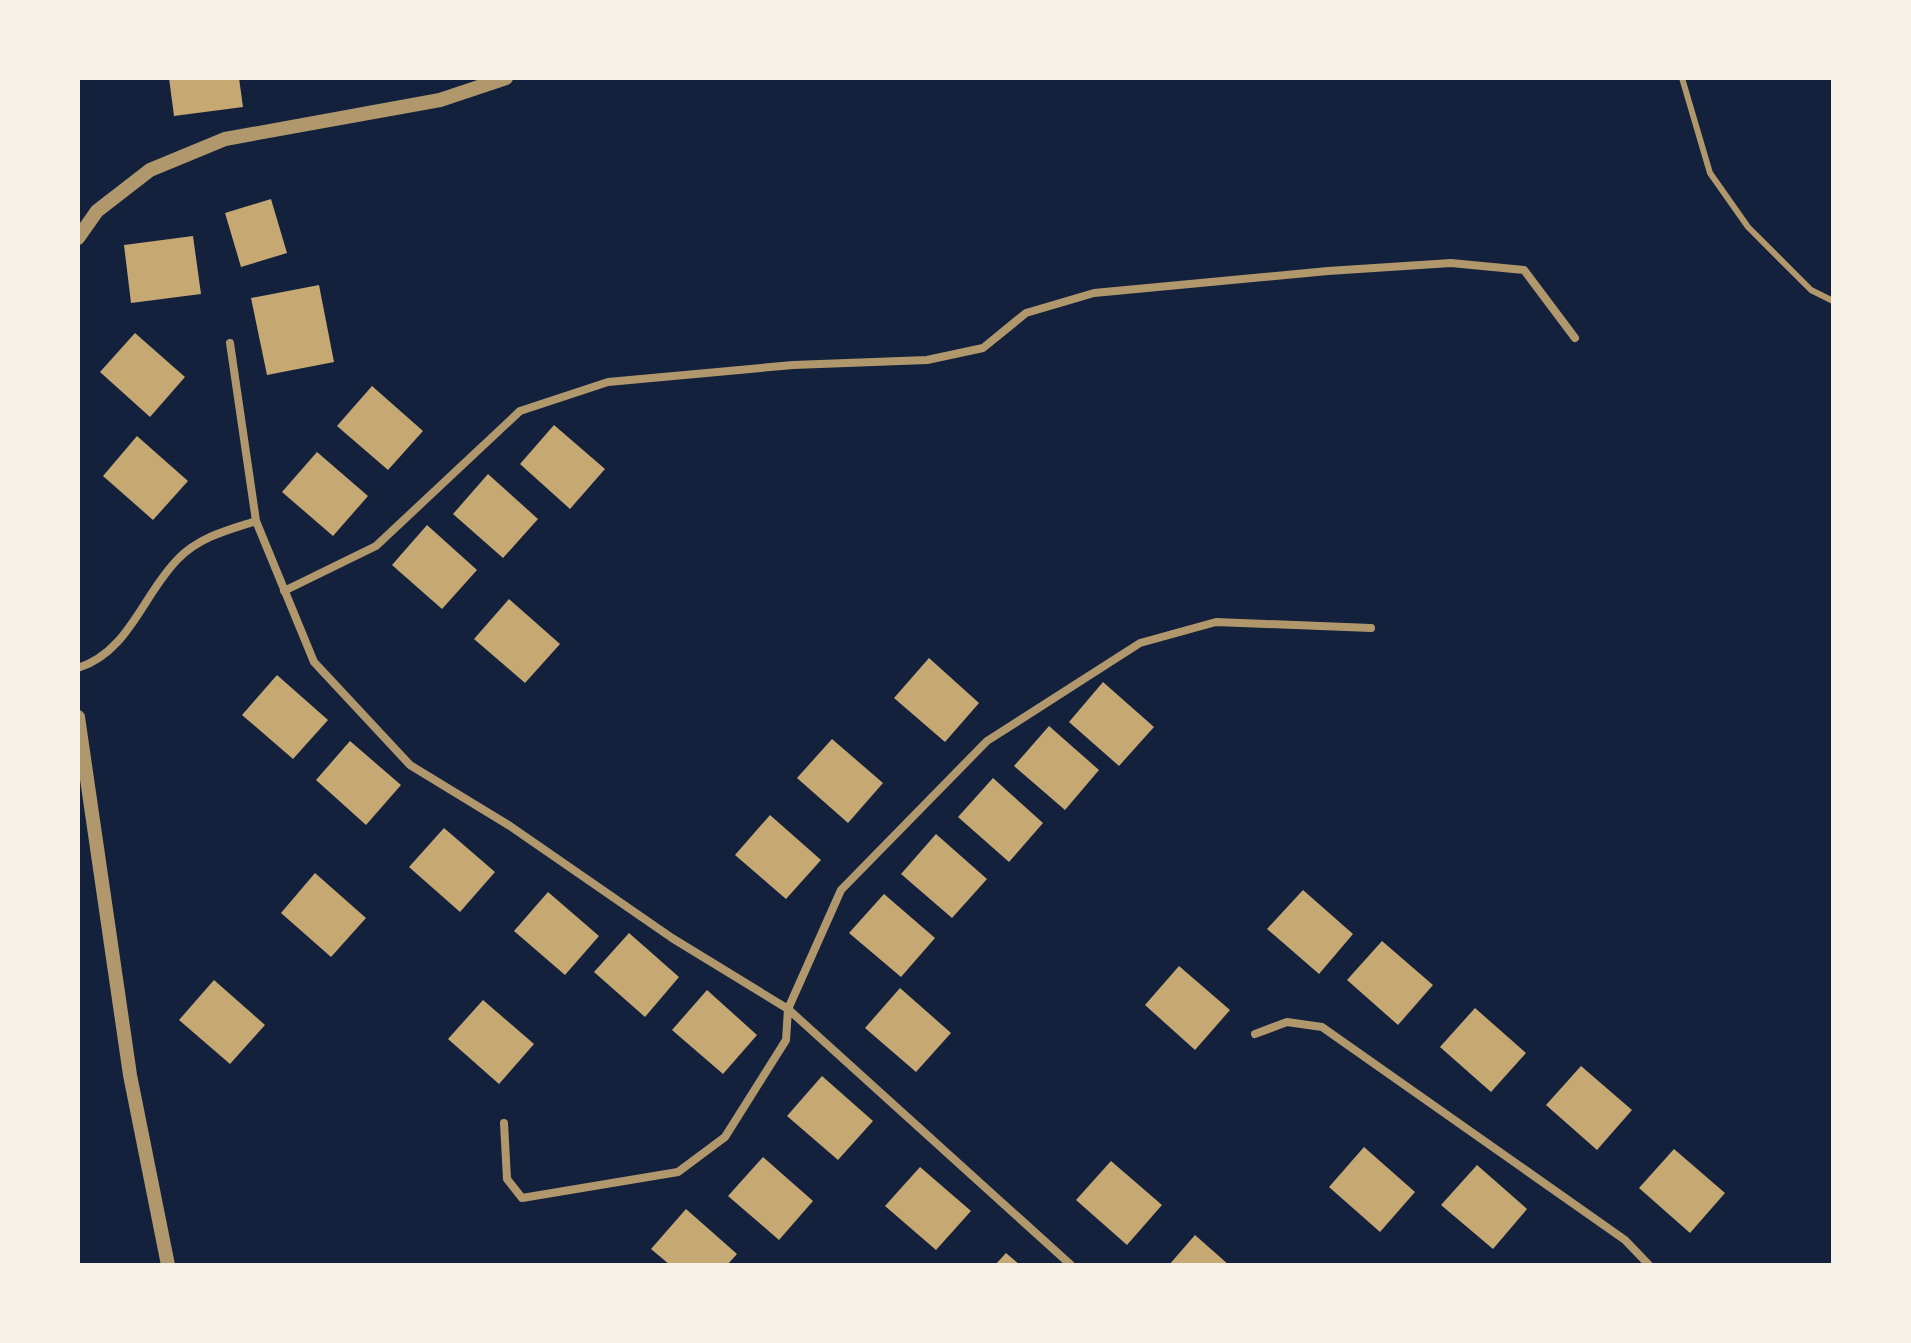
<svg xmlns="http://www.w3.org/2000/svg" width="1911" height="1343" viewBox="0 0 1911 1343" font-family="Rubik,sans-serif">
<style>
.building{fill:#c6a872}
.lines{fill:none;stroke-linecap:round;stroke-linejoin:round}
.service{stroke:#b1986c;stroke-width:6}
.minor{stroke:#b1986c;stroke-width:8}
.tertiary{stroke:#b1986c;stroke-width:14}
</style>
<rect width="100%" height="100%" fill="#14213d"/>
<path class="building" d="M169 78H239L243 107 174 116Z
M271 199 287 253 241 267 225 213Z
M193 236 201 294 131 303 124 245Z
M319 285 334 362 267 375 251 298Z
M135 333 185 377 150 417 100 372Z
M372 386 423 431 388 470 337 426Z
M554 425 605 469 570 509 520 464Z
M137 436 188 481 153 520 103 476Z
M317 452 368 496 333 536 282 492Z
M488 474 538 519 503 558 453 514Z
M427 525 477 570 442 609 392 565Z
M509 599 560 644 525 683 474 639Z
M929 658 979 703 945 742 894 698Z
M277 675 328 720 293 759 242 715Z
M1103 682 1154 727 1119 766 1069 722Z
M1049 726 1099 770 1065 810 1014 766Z
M832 739 883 783 848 823 797 778Z
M350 741 401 785 366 825 316 780Z
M993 778 1043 823 1009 862 958 817Z
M770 815 821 860 786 899 735 855Z
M444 828 495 872 460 912 409 867Z
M936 834 987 879 952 918 901 874Z
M315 873 366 918 331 957 281 913Z
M1303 890 1353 934 1319 974 1267 929Z
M548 892 599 936 565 975 514 931Z
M884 894 935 938 901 977 849 933Z
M629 933 679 977 645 1017 594 972Z
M1382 941 1433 985 1398 1025 1347 980Z
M1179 966 1230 1010 1195 1050 1145 1005Z
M214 980 265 1025 230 1064 179 1020Z
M900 988 951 1033 916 1072 865 1028Z
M707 990 757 1035 723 1074 672 1030Z
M483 1000 534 1044 499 1084 448 1039Z
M1475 1008 1526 1053 1491 1092 1440 1047Z
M1581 1066 1632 1110 1597 1150 1546 1105Z
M822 1076 873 1121 838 1160 787 1116Z
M1364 1147 1415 1192 1380 1232 1329 1187Z
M1674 1149 1725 1193 1690 1233 1639 1188Z
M763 1157 813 1201 779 1240 728 1196Z
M1111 1161 1162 1205 1127 1245 1076 1200Z
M1477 1165 1527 1209 1493 1249 1441 1205Z
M920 1167 971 1211 936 1250 885 1206Z
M686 1209 737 1254 727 1265H670L651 1249Z
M1195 1235 1229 1265H1169Z
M1006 1253 1020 1265H995Z"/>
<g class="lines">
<path class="service" d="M1682 78 1710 173 1748 227 1811 290 1833 301"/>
<path class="minor" d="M230 343 256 521 314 662 410 765 510 826 672 938 788 1009 1071 1265
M284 591 376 546 520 411 608 382 793 365 927 360 983 348 1026 313 1094 293 1328 271 1451 263 1524 270 1575 338
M78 668C129 652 143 594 178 559 199 537 228 530 256 521
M1255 1034 1287 1022 1322 1027 1625 1240 1649 1265
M504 1123 507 1179 522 1198 678 1172 725 1137 786 1040 788 1009 841 890 987 741 1140 643 1216 622 1371 628"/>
<path class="tertiary" d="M78 238 97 211 150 170 225 139 440 100 506 78
M78 717 130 1075 168 1265"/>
</g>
<rect width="1911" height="1343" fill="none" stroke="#f6f1e7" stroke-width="160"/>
</svg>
